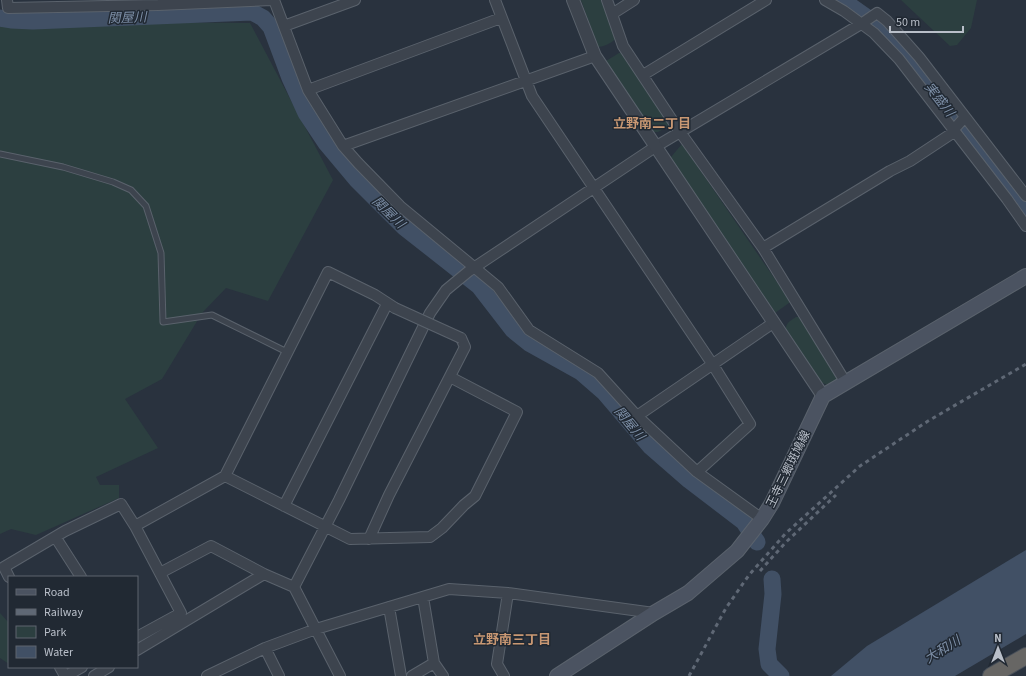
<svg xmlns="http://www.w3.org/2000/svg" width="1026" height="676" viewBox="0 0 1026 676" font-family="'Source Sans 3','Noto Sans JP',sans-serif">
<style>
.green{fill:#2c3f40}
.water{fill:#415065}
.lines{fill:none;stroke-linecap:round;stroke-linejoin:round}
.river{stroke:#415065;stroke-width:17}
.service-casing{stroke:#5a626c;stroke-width:7}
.minor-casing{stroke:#5a626c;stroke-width:12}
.tertiary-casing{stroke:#5a626c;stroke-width:14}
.secondary-casing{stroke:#5a626c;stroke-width:16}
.trunk-casing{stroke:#474f59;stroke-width:18}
.service{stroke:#3d444e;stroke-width:5}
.minor{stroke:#3d444e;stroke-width:10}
.tertiary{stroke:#3d444e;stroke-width:12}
.secondary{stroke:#4b5361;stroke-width:14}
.trunk{stroke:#676664;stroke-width:16}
.rail{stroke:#5f6875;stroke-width:3;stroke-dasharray:4 4;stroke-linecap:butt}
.minor-bridge-casing{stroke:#5a626c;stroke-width:12;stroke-linecap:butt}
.minor-bridge{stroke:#3d444e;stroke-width:10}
.labels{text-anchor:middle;stroke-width:3;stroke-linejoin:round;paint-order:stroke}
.street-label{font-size:12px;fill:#b9bfc9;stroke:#212933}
.water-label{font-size:13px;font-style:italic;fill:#7e90a8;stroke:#212933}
.neighbourhood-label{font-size:13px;font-weight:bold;fill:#c99873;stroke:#212933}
</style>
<rect width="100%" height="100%" fill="#29323e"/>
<path class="green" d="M581 0H601L615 39C612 43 603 47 598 47Z
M901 0H977L971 28 957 45 950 46Z
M0 21 250 23 333 180 268 301 226 288 202 313 162 379 125 399 158 448 96 477 100 485H119V498L36 535 11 529 0 534Z
M619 53H622L669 122V126L658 132H653L606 63V61Z
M682 144 790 301 789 303 775 313 772 311 671 159V157Z
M796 317H799L841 379 829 385 822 383 817 379 786 331C785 323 790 321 796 317Z
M0 613 9 623V664L0 658Z"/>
<path class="water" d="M1026 550V634L955 676H831L867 646Z"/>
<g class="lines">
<path class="river" d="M842 0 876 24 926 80 987 157 1026 210
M0 18 11 20 33 21 252 12 263 18 271 27 290 78 306 113 326 143 357 180 404 227 479 286 513 330 529 343 581 372 604 392 650 446 689 480 744 522 757 542
M772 579 773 594 767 649 769 664 781 676"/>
<g class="service-casing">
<path id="service" d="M0 154 63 167 113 182 131 190 146 206 161 253 163 322 212 315 287 352"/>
</g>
<g class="minor-casing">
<path id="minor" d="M7 0 8 8 158 5 272 0
M274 0 308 90 343 146 358 163 400 206 498 287 529 330 598 373 637 416 697 472 762 519
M495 0 532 96 713 365 750 424 697 472
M607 0 623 46 680 132 763 248 846 383
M825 0 844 11 874 33 899 59 1007 199 1026 226
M612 14 634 0
M284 26 355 0
M643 75 766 0
M308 90 501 18
M343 146 595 56
M763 248 890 171 910 161 954 132 956 127 965 117
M637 416 773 323
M225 476 350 539 430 537 442 528 464 505 475 496 517 412 450 377
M284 506 387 304
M135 526 225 476 328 272 375 295 395 308
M56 538 81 577
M369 539 389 495 465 347 461 338
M160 573 211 546 264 574 294 587 340 676
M9 577 4 567 65 531 121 504 135 526 181 613 137 637
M294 587 339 500 430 313 446 290 469 271 655 147 861 24 877 13 887 21 919 57 1026 196
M423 597 434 663 443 676
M389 607 401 676
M265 648 279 676
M137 650 264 574
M60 667 65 676
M66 676 82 667
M94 676 109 667
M207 676 265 648 316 629 449 589 508 593 654 613
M412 676 434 663
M504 676 497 664 508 593"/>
</g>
<g class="tertiary-casing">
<path id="tertiary" d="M573 0 595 56 823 396"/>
</g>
<g class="secondary-casing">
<path id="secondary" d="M557 676 654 613 688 593 737 551 762 519 772 503 823 396 1026 276"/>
</g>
<g class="trunk-casing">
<path id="trunk" d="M991 676 1026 656"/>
</g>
<use href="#service" class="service"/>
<use href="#minor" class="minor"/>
<use href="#tertiary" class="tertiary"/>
<use href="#secondary" class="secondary"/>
<use href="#trunk" class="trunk"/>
<path class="rail" d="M760 571 786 542 836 495
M689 676 726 608 749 575 785 534 860 466 928 421 1026 364"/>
<g class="minor-bridge-casing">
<path id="minor-bridge" d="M395 308 461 338"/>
</g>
<use href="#minor-bridge" class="minor-bridge"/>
</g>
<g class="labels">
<g class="street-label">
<text transform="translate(788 469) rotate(-64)" y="4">王寺三郷斑鳩線</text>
</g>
<g class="water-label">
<text transform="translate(127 17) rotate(-2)" y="5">関屋川</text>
<text transform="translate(940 99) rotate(52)" y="5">実盛川</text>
<text transform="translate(389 212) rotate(44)" y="5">関屋川</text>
<text transform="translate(630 423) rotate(50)" y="5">関屋川</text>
<text transform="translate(942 649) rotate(-32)" y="5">大和川</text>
</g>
<g class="neighbourhood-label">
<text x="652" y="128">立野南二丁目</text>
<text x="512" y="644">立野南三丁目</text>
</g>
</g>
<rect x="8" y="576" width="130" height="92" fill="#212933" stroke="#5e656f"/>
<rect x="16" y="589" width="20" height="6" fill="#4b5361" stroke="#5e656f"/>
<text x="44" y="596" font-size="12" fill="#b9bfc9">Road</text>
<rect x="16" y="609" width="20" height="6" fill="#5f6875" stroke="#5e656f"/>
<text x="44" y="616" font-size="12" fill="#b9bfc9">Railway</text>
<rect x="16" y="626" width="20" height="12" fill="#2c3f40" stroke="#5e656f"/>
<text x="44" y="636" font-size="12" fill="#b9bfc9">Park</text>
<rect x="16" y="646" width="20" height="12" fill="#415065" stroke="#5e656f"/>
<text x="44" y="656" font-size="12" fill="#b9bfc9">Water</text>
<g transform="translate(998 648)" stroke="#212933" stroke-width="3" paint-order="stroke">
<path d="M0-3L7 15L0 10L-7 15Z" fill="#b9bfc9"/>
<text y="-6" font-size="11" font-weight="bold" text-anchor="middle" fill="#b9bfc9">N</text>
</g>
<path d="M890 26v6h73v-6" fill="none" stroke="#b9bfc9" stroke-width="2"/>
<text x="896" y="26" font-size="12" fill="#b9bfc9" stroke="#212933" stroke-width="3" paint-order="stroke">50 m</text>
</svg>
